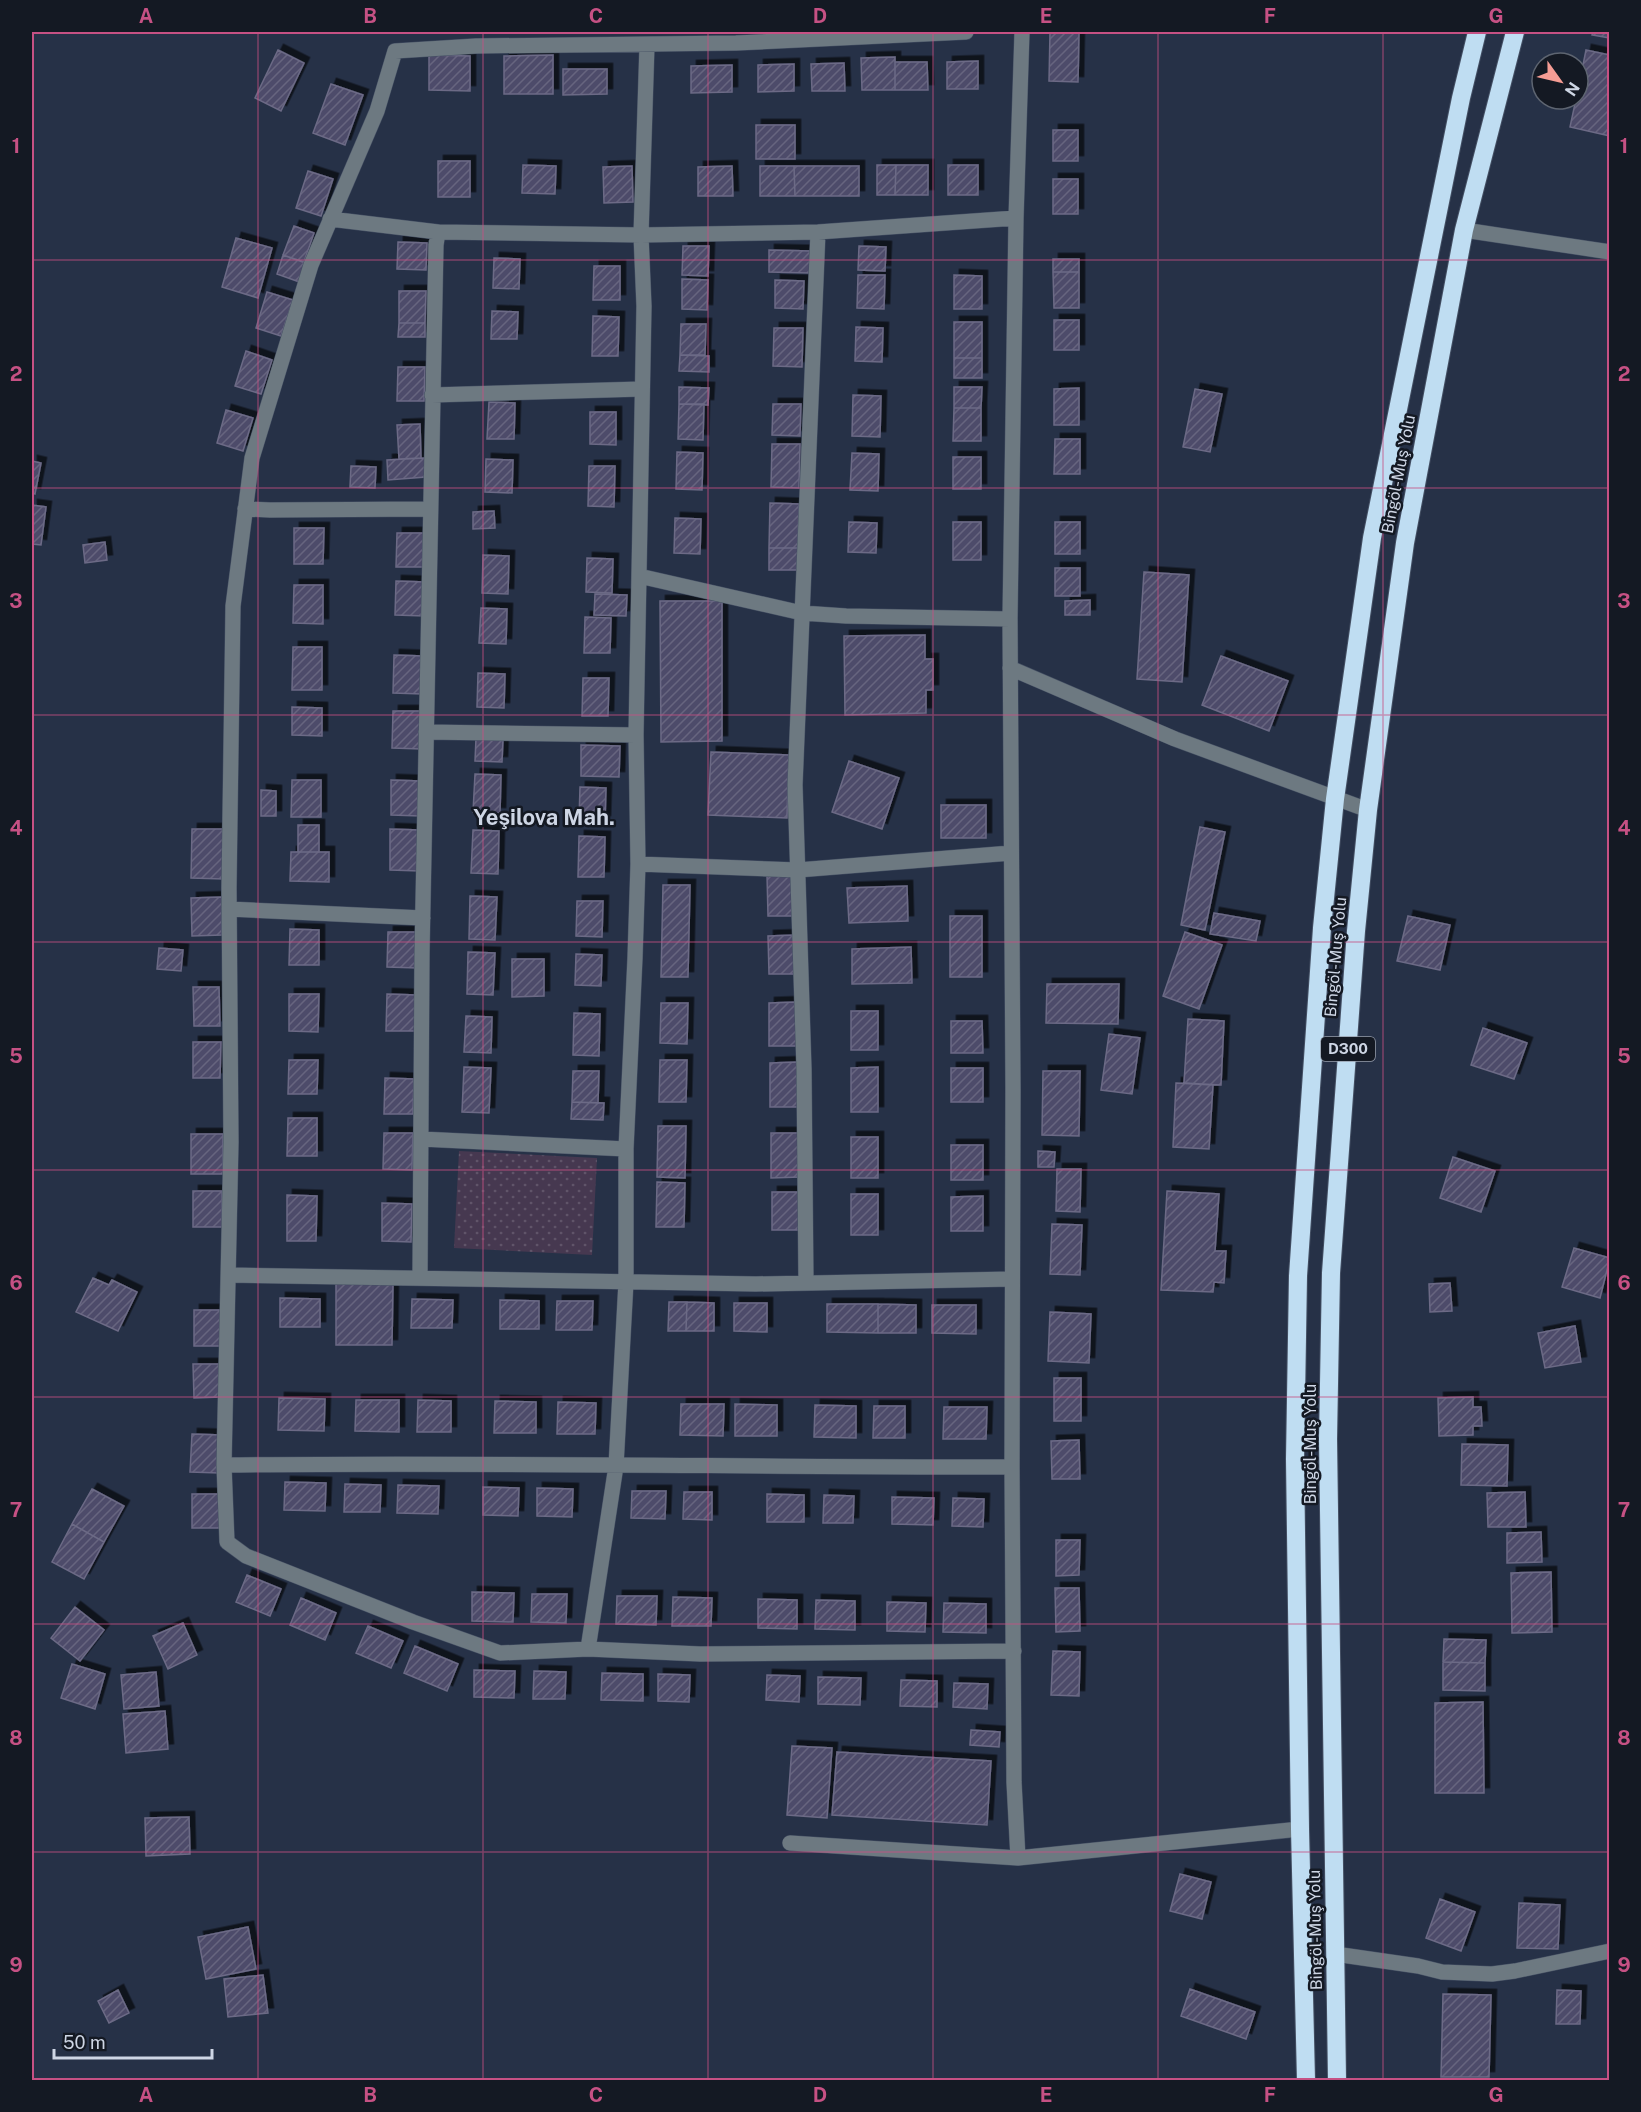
<svg xmlns="http://www.w3.org/2000/svg" width="1641" height="2112" viewBox="0 0 1641 2112" font-family="'Public Sans',sans-serif">
<style>
.park{fill:url(#park-dots)}
.building{fill:url(#building-hatch);stroke:#6c6a86;stroke-width:1.5;filter:url(#shadow)}
.lines{fill:none;stroke-linecap:round;stroke-linejoin:round}
.minor-casing{stroke:#444f63;stroke-width:16}
.highway-casing{stroke:#444f63;stroke-width:20}
.minor{stroke:#6d7981;stroke-width:15}
.highway{stroke:#bfddf2;stroke-width:18}
.grid{fill:none;stroke:#c65184;stroke-width:1.5;stroke-opacity:0.55}
.labels{text-anchor:middle;stroke-width:5;stroke-linejoin:round;paint-order:stroke}
.shield{fill:#141923;stroke:#969dab;stroke-width:1.5}
.shield-label{font-size:15px;font-weight:bold;fill:#ced6e5}
.street-label{font-size:16px;fill:#ced6e5;stroke:#141923}
.district-label{font-size:22px;font-weight:bold;fill:#ced6e5;stroke:#141923}
.neatline{fill:none;stroke:#c65184;stroke-width:2}
.grid-label{font-size:20px;text-anchor:middle;font-weight:bold;fill:#c65184}
</style>
<defs>
<pattern id="park-dots" width="8" height="8" patternUnits="userSpaceOnUse" patternTransform="scale(1.5)"><rect width="8" height="8" fill="#463850"/><path d="M2 2h.1M6 6h.1" fill="none" stroke="#605469" stroke-width="1.8" stroke-linecap="round"/></pattern>
<pattern id="building-hatch" width="6" height="6" patternUnits="userSpaceOnUse" patternTransform="scale(1.5)"><rect width="6" height="6" fill="#4e4c6a"/><path d="M-1 1l2-2M0 6l6-6M5 7l2-2" fill="none" stroke="#66657f"/></pattern>
<filter id="shadow"><feDropShadow dx="5.5" dy="-5.5" stdDeviation="0" flood-color="#0009"/></filter>
</defs>
<rect width="100%" height="100%" fill="#263147"/>
<path class="park" d="M459 1151 597 1158 592 1255 454 1248Z"/>
<path class="building" d="M1050 32H1079L1078 82 1049 81Z
M1593 32H1610V38L1592 35Z
M278 50 304 63 281 111 255 98Z
M1586 50 1610 55V136L1570 127 1576 99H1578V90Z
M429 55 470 56V91L429 90Z
M553 55V94H504V56Z
M895 57V90H862L861 58Z
M978 61V89H947V62Z
M895 62H927L928 90H895Z
M844 63 845 91H812L811 64Z
M794 64V91L758 92V65Z
M732 65V92L691 93V66Z
M563 69H607V94L563 95Z
M331 84 363 95 345 145 313 133Z
M756 125H795V159H756Z
M1053 130H1078V161H1053Z
M438 161H470V197H438Z
M523 165 556 166 555 194 522 193Z
M877 165H896L895 195H877Z
M896 165H928V195H895Z
M948 165H978V195H948Z
M632 166 633 202 604 203 603 167Z
M732 166 733 196H698V167Z
M760 166H794L795 196H760Z
M794 166H859V196H795Z
M308 171 333 179 321 216 296 208Z
M1053 179H1078V214H1053Z
M294 226 314 233 304 262 283 255Z
M236 238 272 248 258 298 222 287Z
M398 242 427 243 426 270 397 269Z
M683 246H709L708 276 682 275Z
M859 246 886 247 885 271 858 270Z
M769 250 811 251 810 273 769 272Z
M283 255 311 265 305 284 277 274Z
M494 258 520 259 519 289 493 288Z
M1053 259H1079V272H1053Z
M594 266H620V300H593Z
M1053 272H1079V308H1054Z
M858 275H885L884 309 857 308Z
M954 275 982 276V309H954Z
M682 279 708 280 707 310 682 309Z
M775 280 804 281 803 309 775 308Z
M399 291H426L425 323H399Z
M267 292 293 300 281 336 256 328Z
M492 311 518 312 517 339H491Z
M593 316 619 317 618 356H592Z
M1054 320H1079V350H1054Z
M954 322H982V358H954Z
M399 323H425V337H398Z
M681 324H706L705 355H680Z
M856 327 883 328 882 362 855 361Z
M774 328H803L802 367 773 366Z
M246 351 272 360 261 394 235 386Z
M680 355 709 356V372L679 371Z
M954 358H982V378H954Z
M398 367H425L424 401H397Z
M679 387 709 388 708 405 679 404Z
M954 387H982L981 408H954Z
M1079 388V425H1054V389Z
M1195 389 1222 394 1210 452 1183 447Z
M853 395 881 396 880 437 852 436Z
M489 402 515 403 514 439H487Z
M679 404H704L703 440 678 439Z
M773 404H801L800 436 772 435Z
M954 408H981V441H953Z
M226 410 253 418 243 451 217 443Z
M590 412H616V445L590 444Z
M420 424 421 458 399 459 397 425Z
M1055 439H1080V474H1054Z
M772 444H800L799 488 771 487Z
M677 452 703 453 702 490 676 489Z
M852 453 879 454 878 491 850 490Z
M953 457H981V489H953Z
M425 458 426 477 388 480 387 460Z
M486 459 513 460 512 493 485 492Z
M32 461 41 463 35 494 32 493Z
M351 466 376 467 375 488 350 487Z
M589 466H615L614 507 588 506Z
M770 503 799 504 798 548H769Z
M32 505 46 507 41 545 32 544Z
M494 511 495 528 473 529V512Z
M675 518 701 519 700 554 674 553Z
M849 522 877 523 876 553 848 552Z
M953 522H981V560H953Z
M1055 522H1080V554H1055Z
M294 528H324L323 564H294Z
M397 533H426L425 567H396Z
M105 542 107 560 85 563 83 545Z
M769 548H798L797 570H769Z
M483 555 509 556 508 594 482 593Z
M587 558 613 559 612 593 586 592Z
M1055 568H1080V596H1055Z
M1144 572 1189 575 1182 682 1137 679Z
M396 581 425 582 424 616 395 615Z
M294 585H323V624L293 623Z
M595 594 627 595 626 616 594 615Z
M1090 600V615H1065V601Z
M660 601H722V741L661 742Z
M481 608 507 609 506 644 479 643Z
M585 617 611 618 610 653H584Z
M925 635V659H933V690H926V713L845 715 844 636Z
M293 647H322V690H292Z
M394 655 423 656 422 694 393 693Z
M1221 656 1288 681 1269 731 1202 705Z
M478 673 505 674 504 708 477 707Z
M583 678H609L608 716H582Z
M292 707 322 708V736L292 735Z
M393 711H422L421 749 392 748Z
M476 738 503 739 502 762 475 761Z
M581 745 620 746 619 777 581 776Z
M711 752 789 755 787 818 708 815Z
M849 761 899 778 882 829 832 812Z
M475 774 501 775 500 813 473 812Z
M292 780H321V817H291Z
M391 780 420 781V816L391 815Z
M580 787 606 788 605 821 579 820Z
M261 790 276 791V816H261Z
M941 805H986V838H941Z
M298 825H319V852H298Z
M1200 827 1225 832 1205 930 1181 925Z
M192 829H224L223 879 191 878Z
M390 829 419 830V871L390 870Z
M473 830 499 831 498 874 471 873Z
M579 836 605 837 604 877H578Z
M291 852H329V882L290 881Z
M796 874V916H768L767 875Z
M663 885H690L688 977H661Z
M907 886 908 921 849 923 847 888Z
M470 896 497 897 495 940 469 939Z
M222 897V935L192 936 191 898Z
M577 901H603L602 937 576 936Z
M1214 913 1260 921 1256 941 1210 934Z
M950 916H982V977H950Z
M1408 916 1450 925 1440 970 1397 961Z
M290 929 319 930V965H289Z
M388 932H417V968L387 967Z
M1185 932 1222 945 1199 1009 1163 996Z
M796 935 797 974H769L768 936Z
M911 947 912 983 852 984V949Z
M159 948 183 950 181 971 157 969Z
M468 952 495 953 493 995 467 994Z
M576 954 602 955 601 986 575 985Z
M512 959H544V996L512 997Z
M1047 984H1119L1118 1024 1046 1023Z
M193 987H219L220 1026H194Z
M289 994H319L318 1032 289 1031Z
M387 994 416 995 415 1031H386Z
M797 1002 798 1046H769V1003Z
M661 1003H688L687 1044 660 1043Z
M851 1011H878V1050H851Z
M574 1013 600 1014 599 1056 573 1055Z
M466 1016 492 1017 491 1053 464 1052Z
M1188 1019 1224 1021 1221 1085 1184 1083Z
M951 1021H982L983 1053H951Z
M1483 1028 1527 1043 1514 1079 1471 1065Z
M1109 1034 1140 1038 1132 1094 1101 1090Z
M193 1042H221L220 1078H193Z
M289 1060H318L317 1094H288Z
M660 1060H687L686 1102H659Z
M798 1062 799 1107H770V1063Z
M464 1067 491 1068 489 1113 462 1112Z
M878 1067V1112H851V1068Z
M951 1068H983V1102H951Z
M573 1071H599L598 1103 572 1102Z
M1043 1071H1080L1079 1136 1042 1135Z
M385 1078 414 1079 413 1114H384Z
M1176 1083 1213 1085 1209 1149 1173 1147Z
M572 1102 604 1103 603 1120 571 1119Z
M288 1118H317V1156H287Z
M658 1126H686L685 1178 657 1177Z
M384 1133H413L412 1170 383 1169Z
M771 1133H799L800 1177 771 1178Z
M191 1134H223V1174H191Z
M851 1137H878V1178H851Z
M951 1145H983V1180H951Z
M1038 1151 1055 1152 1054 1167H1038Z
M1453 1157 1495 1171 1481 1212 1440 1198Z
M1057 1169H1081L1080 1212 1056 1211Z
M657 1182 685 1183 684 1227H656Z
M193 1191H222V1227H193Z
M1167 1191 1219 1194 1215 1251H1226L1224 1283 1214 1282 1213 1292 1161 1290Z
M772 1192H800L801 1230H772Z
M851 1194H878V1235H851Z
M287 1195 317 1196 316 1241H287Z
M983 1196V1231H951V1197Z
M382 1203 412 1204 411 1242 382 1241Z
M1052 1224 1082 1225 1080 1275 1050 1274Z
M1574 1248 1610 1258 1600 1298 1562 1287Z
M93 1278 109 1285 112 1280 137 1292 118 1331 76 1312Z
M336 1283 393 1284 392 1345H336Z
M1450 1283 1452 1311 1430 1312 1429 1284Z
M280 1298 320 1299V1327H280Z
M412 1299 453 1300 452 1328H411Z
M500 1300 539 1301V1329H500Z
M557 1301H593L592 1330H556Z
M669 1302H687L686 1331H668Z
M687 1302 714 1303V1331H686Z
M734 1303H767V1332L734 1331Z
M827 1304H878V1333L827 1332Z
M878 1304 916 1305V1333H878Z
M932 1305H976V1334L932 1333Z
M194 1310H221V1346H194Z
M1050 1312 1091 1314 1089 1363 1048 1361Z
M1575 1326 1581 1362 1545 1368 1538 1333Z
M193 1364H221V1397L194 1398Z
M1054 1378H1081V1421H1054Z
M1473 1397V1407H1481L1482 1426H1473V1435L1439 1436 1438 1398Z
M279 1398 325 1399 324 1431 278 1430Z
M356 1400H399V1432L355 1431Z
M418 1400 451 1401V1432H417Z
M495 1401 536 1402V1433H494Z
M558 1402 596 1403 595 1434H557Z
M681 1404H724L723 1436 680 1435Z
M735 1404 777 1405V1436H735Z
M815 1405 856 1406V1438L814 1437Z
M874 1406H905V1438H873Z
M944 1407H987L986 1439H943Z
M192 1434 221 1435 219 1473 190 1472Z
M1079 1440 1080 1479H1052L1051 1441Z
M1462 1444 1508 1445 1507 1486 1461 1485Z
M285 1482 326 1483 325 1511 284 1510Z
M345 1484 381 1485 380 1512H344Z
M398 1485 439 1486 438 1514 397 1513Z
M483 1487 519 1488 518 1516 483 1515Z
M537 1488 573 1489 572 1517 537 1516Z
M92 1489 124 1506 104 1542 72 1524Z
M632 1491H666L665 1519 631 1518Z
M684 1492H712V1520L683 1519Z
M1525 1492 1526 1527H1488L1487 1493Z
M192 1494H221V1528H192Z
M767 1494 804 1495V1522H767Z
M824 1495 854 1496 853 1523H823Z
M892 1497 934 1498 933 1525 892 1524Z
M953 1498 984 1499 983 1527 952 1526Z
M72 1524 104 1542 84 1579 52 1562Z
M1541 1532 1542 1562 1507 1563V1533Z
M1056 1540H1080L1079 1575 1056 1576Z
M1551 1572 1552 1632 1512 1633 1511 1573Z
M247 1575 281 1589 270 1616 236 1602Z
M1055 1588H1079L1080 1631 1056 1632Z
M472 1592 514 1593 513 1622 472 1621Z
M532 1594H567L566 1623 531 1622Z
M617 1596H657L656 1625 616 1624Z
M673 1597 712 1598 711 1626H672Z
M301 1598 336 1613 325 1640 290 1625Z
M758 1599 797 1600V1629L758 1628Z
M816 1600 855 1601V1630L815 1629Z
M887 1602 926 1603 925 1632 887 1631Z
M944 1603 986 1604V1633L943 1632Z
M75 1607 104 1630 80 1661 51 1638Z
M183 1623 197 1655 168 1669 153 1636Z
M368 1626 403 1641 391 1668 356 1653Z
M1444 1639 1486 1640 1485 1663 1443 1662Z
M415 1646 458 1664 447 1691 404 1673Z
M1053 1651 1080 1652 1079 1696 1051 1695Z
M1443 1662 1485 1663V1691L1443 1690Z
M72 1664 105 1674 95 1709 61 1698Z
M474 1670 515 1671 514 1698 474 1697Z
M534 1671 566 1672 565 1699H533Z
M156 1672 159 1706 124 1709 121 1675Z
M602 1673 643 1674V1701L601 1700Z
M658 1674 690 1675 689 1702 658 1701Z
M767 1675 800 1676 799 1702 766 1700Z
M818 1677 861 1678 860 1705 818 1704Z
M901 1680 937 1681V1707L900 1706Z
M954 1683 988 1684 987 1709 953 1707Z
M1483 1702 1484 1793H1435V1703Z
M165 1711 168 1749 126 1753 123 1714Z
M971 1730 1000 1732 999 1747 970 1745Z
M792 1746 832 1748 827 1818 787 1815Z
M837 1752 991 1761 987 1825 832 1815Z
M189 1817 190 1854 146 1856 145 1818Z
M1180 1874 1211 1882 1202 1919 1170 1911Z
M1440 1899 1475 1912 1461 1951 1426 1938Z
M1519 1903 1560 1905 1558 1949 1517 1948Z
M248 1927 256 1969 206 1979 198 1937Z
M263 1975 268 2013 228 2017 224 1979Z
M1190 1989 1255 2012 1246 2039 1181 2016Z
M118 1990 129 2013 109 2023 98 2001Z
M1557 1990 1581 1991 1580 2024H1556Z
M1443 1994 1491 1995 1489 2077H1441Z"/>
<g class="lines">
<g class="minor-casing">
<path id="minor" d="M966 32 736 43 476 46 395 51 377 111 311 265 252 458 233 606 229 888 231 1142 224 1465 227 1542 246 1556 413 1622 500 1653 588 1649 700 1654 1014 1651
M1022 32 1016 218 1010 619 1013 1089 1012 1467 1014 1782 1018 1858 1300 1829
M330 219 438 232 641 235 818 232 1016 218
M1464 230 1610 252
M432 395 642 389
M245 509 270 510 430 509
M639 576 802 613 846 616 1010 619
M1010 668 1175 739 1368 810
M426 732 636 735
M638 864 798 870 1011 853
M229 909 423 918
M421 1139 626 1149
M229 1275 756 1284 1012 1279
M420 1278 422 953 436 245 438 232
M806 1283 804 1069 795 785 818 232
M224 1465C487 1462 749 1467 1012 1467
M588 1649 616 1466 626 1282V1149L635 958 638 864 636 735 644 306 641 235 647 45
M790 1843 1018 1858
M1335 1954 1418 1966 1442 1972 1492 1974 1515 1971 1610 1951"/>
</g>
<g class="highway-casing">
<path id="highway" d="M1306 2080 1300 1829 1295 1459 1298 1276 1322 928 1335 799 1372 538 1461 98 1477 32
M1337 2080 1328 1439 1331 1273 1356 931 1368 810 1405 543 1464 230 1515 32"/>
</g>
<use href="#minor" class="minor"/>
<use href="#highway" class="highway"/>
</g>
<path class="grid" d="M258 32V2080M483 32V2080M708 32V2080M933 32V2080M1158 32V2080M1383 32V2080M32 260H1610M32 488H1610M32 715H1610M32 942H1610M32 1170H1610M32 1397H1610M32 1624H1610M32 1852H1610"/>
<g class="labels">
<rect class="shield" x="1321" y="1037" width="54" height="24" rx="4.5"/>
<g class="shield-label">
<text x="1348" y="1054">D300</text>
</g>
<g class="street-label">
<text transform="translate(1398 474) rotate(-79)" y="6">Bingöl-Muş Yolu</text>
<text transform="translate(1335 957) rotate(-85)" y="6">Bingöl-Muş Yolu</text>
<text transform="translate(1310 1444) rotate(-90)" y="6">Bingöl-Muş Yolu</text>
<text transform="translate(1315 1930) rotate(-91)" y="6">Bingöl-Muş Yolu</text>
</g>
<g class="district-label">
<text x="544" y="825">Yeşilova Mah.</text>
</g>
</g>
<rect width="1641" height="2112" fill="none" stroke="#141923" stroke-width="66"/>
<g transform="translate(1560 81) rotate(124)"><circle r="28" fill="#141923" stroke="#5e6571" stroke-width="1.5"/>
<path d="M0-4.5L10 22L0 15L-10 22Z" fill="#f59c94"/>
<text y="-9" font-size="16" font-weight="bold" text-anchor="middle" fill="#ced6e5">N</text>
</g>
<path d="M54 2049v9h158v-9" fill="none" stroke="#ced6e5" stroke-width="3"/>
<text x="63" y="2049" font-size="18" fill="#ced6e5" stroke="#141923" stroke-width="4.5" paint-order="stroke">50 m</text>
<rect x="33" y="33" width="1575" height="2046" class="neatline"/>
<g class="grid-label">
<text x="146" y="23">A</text>
<text x="370" y="23">B</text>
<text x="596" y="23">C</text>
<text x="820" y="23">D</text>
<text x="1046" y="23">E</text>
<text x="1270" y="23">F</text>
<text x="1496" y="23">G</text>
<text x="16" y="153">1</text>
<text x="1624" y="153">1</text>
<text x="16" y="381">2</text>
<text x="1624" y="381">2</text>
<text x="16" y="608">3</text>
<text x="1624" y="608">3</text>
<text x="16" y="835">4</text>
<text x="1624" y="835">4</text>
<text x="16" y="1063">5</text>
<text x="1624" y="1063">5</text>
<text x="16" y="1290">6</text>
<text x="1624" y="1290">6</text>
<text x="16" y="1517">7</text>
<text x="1624" y="1517">7</text>
<text x="16" y="1745">8</text>
<text x="1624" y="1745">8</text>
<text x="16" y="1972">9</text>
<text x="1624" y="1972">9</text>
<text x="146" y="2102">A</text>
<text x="370" y="2102">B</text>
<text x="596" y="2102">C</text>
<text x="820" y="2102">D</text>
<text x="1046" y="2102">E</text>
<text x="1270" y="2102">F</text>
<text x="1496" y="2102">G</text>
</g>
</svg>
